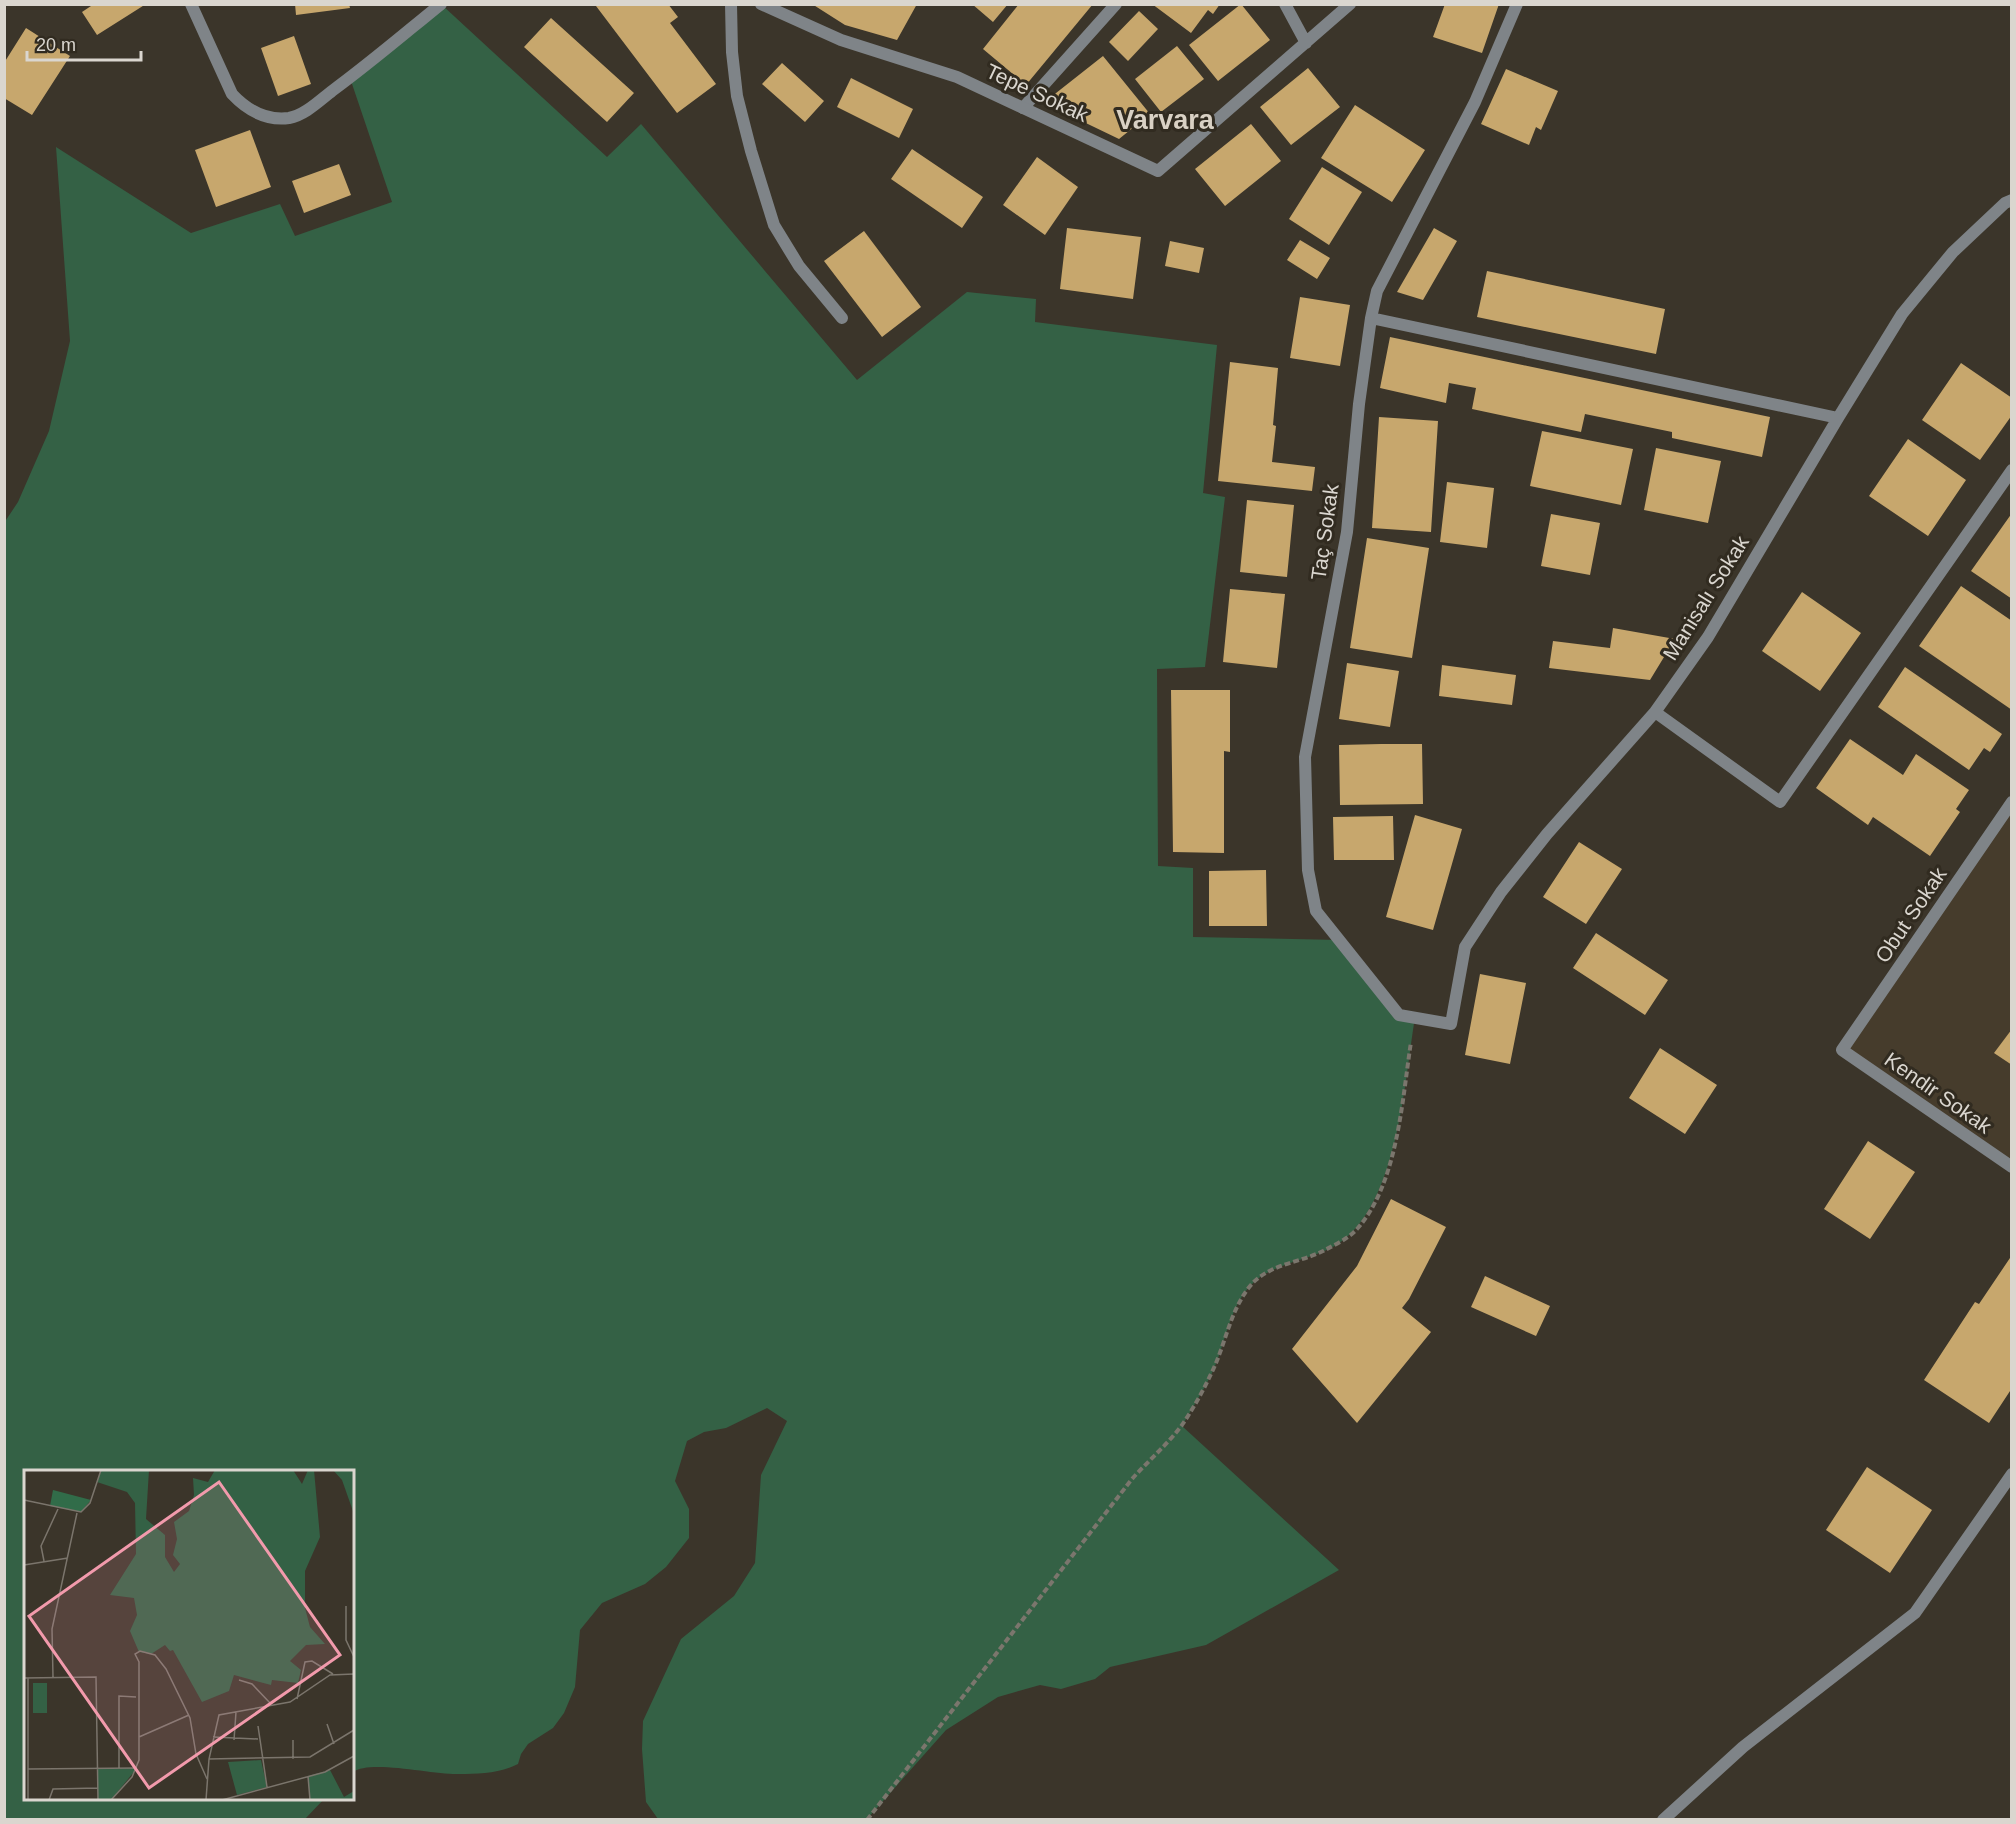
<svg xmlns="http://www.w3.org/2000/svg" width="2016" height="1824" viewBox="0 0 2016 1824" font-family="Helvetica,sans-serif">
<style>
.built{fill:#463c2c}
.green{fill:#346145}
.building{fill:#c7a76d}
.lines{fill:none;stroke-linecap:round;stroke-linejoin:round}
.path{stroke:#7b766d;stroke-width:4;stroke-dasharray:6 3;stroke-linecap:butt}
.lane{stroke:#7f8488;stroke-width:12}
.street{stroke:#7f8488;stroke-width:12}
.labels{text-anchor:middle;stroke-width:6;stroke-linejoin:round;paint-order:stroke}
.street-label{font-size:21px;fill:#dad6cf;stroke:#312b20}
.district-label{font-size:27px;font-weight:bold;fill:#d9d1c4;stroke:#312b20}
.inset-road{fill:none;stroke:#7b756c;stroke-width:1.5}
.view{fill:#f29aac;fill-opacity:0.15;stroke:#f29aac;stroke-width:3}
.inset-edge{fill:none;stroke:#dad6cf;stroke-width:3}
</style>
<rect width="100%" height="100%" fill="#3b352a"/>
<path class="built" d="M2011 802V1167L1842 1050Z"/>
<path class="green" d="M442 5 607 157 641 124 857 380 967 292 1036 299 1035 322 1217 345 1203 493 1225 497 1205 667 1157 669 1158 866 1193 868V937L1339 940 1399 1015 1415 1017C1404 1084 1398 1204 1338 1244 1309 1262 1273 1261 1249 1287 1229 1310 1225 1344 1213 1371 1204 1390 1192 1408 1182 1426L1339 1570 1206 1645 1110 1667 1095 1679 1061 1689 1040 1685 998 1697 946 1730 867 1819H658L646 1802 642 1749 643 1721 681 1639 734 1596 755 1563 761 1475 787 1421 767 1408 726 1428 704 1432 687 1441 675 1481 689 1509V1538L666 1567 645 1584 602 1603 580 1630 575 1687 564 1713 553 1728 528 1744 521 1754 518 1764C500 1773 479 1774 459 1774 435 1775 370 1759 353 1772L352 1472H26V1798L324 1799 305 1819H5L4 523 18 502 49 431 70 341 56 147 191 233 280 204 295 236 392 202 350 78Z"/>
<path class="building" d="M94 4H146L97 35 82 12Z
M295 4H349L350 8 296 15Z
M598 4H668L678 17 670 23 716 84 677 113 596 6Z
M812 4H917L897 40 845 25Z
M972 4H1008L993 22Z
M1019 4H1093L1026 85 983 49Z
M1152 4H1220L1213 14 1208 10 1191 33Z
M1241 4 1270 40 1218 81 1189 45Z
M1445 4H1499L1482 53 1433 37Z
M1139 11 1158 29 1128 61 1109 42Z
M551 18 634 93 607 122 524 47Z
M26 28 70 56 32 115 4 98V63Z
M294 36 311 84 278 96 261 48Z
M1177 46 1204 79 1161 112 1135 79Z
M1103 56 1150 114 1119 139 1065 113 1051 97Z
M782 63 824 101 805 122 762 84Z
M1308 68 1340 107 1291 145 1260 107Z
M1506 69 1558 91 1541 130 1536 127 1529 145 1481 124Z
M851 78 913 109 899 138 837 107Z
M1355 105 1425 150 1392 202 1321 158Z
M1251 124 1281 161 1225 206 1195 169Z
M250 130 271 187 216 207 195 150Z
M912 149 983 197 962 228 891 179Z
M1037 157 1078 187 1045 235 1003 205Z
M339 164 351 195 304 213 292 181Z
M1322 167 1362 192 1329 245 1289 219Z
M1067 228 1141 237 1133 299 1060 289Z
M1434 228 1457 241 1423 300 1397 292Z
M864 231 921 307 882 337 824 261Z
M1300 240 1330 258 1317 279 1287 260Z
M1170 241 1204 248 1199 273 1165 266Z
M1487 271 1665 309 1656 354 1477 317Z
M1300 297 1350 305 1340 366 1290 358Z
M1390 337 1770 417 1762 457 1672 438V432L1585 414 1581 432 1472 409 1476 388 1449 383 1446 403 1380 388Z
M1230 362 1278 368 1273 425 1276 426 1272 462 1315 467 1312 491 1218 481Z
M1961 363 2012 398V415L1980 460 1922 420Z
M1379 417 1438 421 1431 532 1372 528Z
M1542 431 1633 449 1621 505 1530 486Z
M1908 439 1966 480 1928 536 1869 496Z
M1656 448 1721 461 1708 523 1644 510Z
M1447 482 1494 488 1487 548 1440 542Z
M1247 500 1294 505 1287 577 1240 572Z
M2012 513V599L1971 571Z
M1551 514 1600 523 1590 575 1541 566Z
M1367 538 1429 548 1412 658 1350 648Z
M1961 586 2012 621V710L1919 646Z
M1230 589 1285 594 1277 668 1223 662Z
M1802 592 1861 633 1820 691 1762 651Z
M1613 628 1675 639 1650 680 1549 668 1553 641 1610 648Z
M1347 663 1399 671 1390 727 1339 719Z
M1442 665 1516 675 1512 705 1439 696Z
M1905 667 2002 734 1990 752 1984 748 1969 770 1878 707Z
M1171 690H1230V752L1224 751V853L1173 852Z
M1850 739 1903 775 1916 754 1969 790 1956 809 1960 812 1930 856 1873 817 1868 825 1816 788Z
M1381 744H1422L1423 804 1340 805 1339 745Z
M1415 815 1462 829 1433 930 1386 917Z
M1393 816 1394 860H1334L1333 817Z
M1579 842 1622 869 1586 924 1543 897Z
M1266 870 1267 926H1209V871Z
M1596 933 1668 980 1645 1015 1573 968Z
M1480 974 1526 983 1510 1064 1465 1055Z
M2012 1029V1065L1994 1053Z
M1660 1048 1717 1085 1685 1134 1629 1098Z
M1868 1141 1915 1172 1870 1239 1824 1209Z
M1391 1199 1446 1227 1409 1299 1402 1308 1431 1332 1357 1423 1292 1349 1357 1266Z
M2012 1255V1388L1989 1423 1924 1380 1975 1302 1979 1304Z
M1485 1276 1550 1306 1536 1336 1471 1307Z
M1867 1467 1932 1510 1890 1573 1826 1530Z"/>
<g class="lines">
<path class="path" d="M867 1820 1132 1479C1148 1461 1168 1444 1182 1425 1193 1409 1203 1391 1211 1374 1225 1346 1229 1315 1247 1290 1265 1264 1297 1264 1323 1251 1334 1245 1348 1239 1357 1229 1398 1183 1402 1100 1411 1042"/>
<path class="lane" d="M191 4 232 94C247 110 266 121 289 118 305 115 319 101 332 91 369 64 404 34 441 4
M731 4 732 52 737 96 751 151 774 225 799 266 842 318
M1023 108 1116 4"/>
<path class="street" d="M761 4 841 40 957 77 1158 171 1350 4
M1285 4 1306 43
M1517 4 1475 102 1377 291 1371 318 1359 404 1347 532 1305 757 1308 870 1316 911 1399 1015 1451 1024 1465 947 1501 892 1547 834 1655 712 1708 637 1838 418 1902 314 1953 252 2005 203 2012 200
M1371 318 1838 418
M1655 712 1780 802 2012 470
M2012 802 1842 1050 2012 1167
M1663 1820 1743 1747 1915 1613 2012 1474"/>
</g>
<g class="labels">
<g class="street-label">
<text transform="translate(1037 93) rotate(25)" y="7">Tepe Sokak</text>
<text transform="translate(1325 532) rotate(-82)" y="7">Taç Sokak</text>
<text transform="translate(1706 598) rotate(-58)" y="7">Manisalı Sokak</text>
<text transform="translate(1911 915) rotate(-56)" y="7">Obut Sokak</text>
<text transform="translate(1938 1093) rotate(35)" y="7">Kendir Sokak</text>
</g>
<g class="district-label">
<text x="1165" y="129">Varvara</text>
</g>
</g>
<g transform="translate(24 1470)">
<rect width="330" height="330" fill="#3b352a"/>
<path d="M77 0H125L122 49 141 65V87L150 102 156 94 149 85 153 69 150 52 165 41 170 25 169 8 184 12 191 0H269L278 14 284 0H290L296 67 281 101V138L286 157 301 174 282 175 266 191 277 200 274 213 248 210 247 215 210 205 205 221 178 232 149 180 146 181 141 175 127 184 115 182 106 161 113 145 110 128 86 125 112 84 111 33 103 22 73 12ZM309 0H330V44L318 10ZM9 213H23V243H9ZM237 290 243 317 213 325 204 292ZM74 298H113L87 330H74ZM306 300 320 327 330 321V330H286L284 306Z" fill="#346145"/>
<path d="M29 20 67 30 57 42 26 36Z" fill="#316c49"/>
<path class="inset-road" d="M0 30 57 42 66 33 77 0M20 91 17 76 34 39M0 95 44 88M322 136V170L330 187M29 207 28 159 53 43M0 208 72 207 74 330M4 208V330M215 210 228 214 247 234M273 229 281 192 288 191 309 204M303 254 310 274M234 256 243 317M115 267 165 245M189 267 234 269M210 270 212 242M269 270V289M185 289 286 287 330 260M95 298V226L112 227M4 299 113 298M284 306 286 330M25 330 29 319 74 318M87 330 108 307 115 290V192L111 184 116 181 131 185 142 199 166 248 172 284 183 309M182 330 185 289 195 245 266 232 306 205 330 204M198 330 301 302 330 286"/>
<path class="view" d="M195 12 316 185 125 318 5 146Z"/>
<rect width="330" height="330" class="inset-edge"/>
</g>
<rect width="2016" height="1824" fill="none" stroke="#dad6cf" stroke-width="12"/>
<path d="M27 51v9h114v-9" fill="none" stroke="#dad6cf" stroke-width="3"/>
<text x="36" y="51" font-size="18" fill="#dad6cf" stroke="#312b20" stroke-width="4.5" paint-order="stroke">20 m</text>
</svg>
